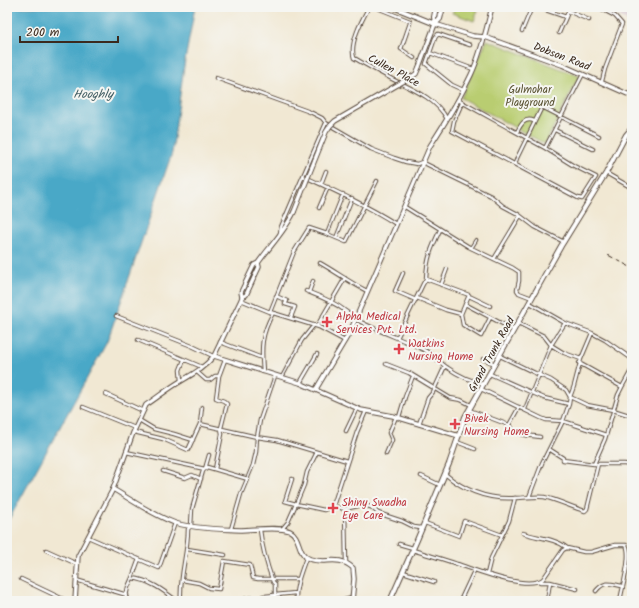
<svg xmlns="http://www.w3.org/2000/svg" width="639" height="608" viewBox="0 0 639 608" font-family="Kalam,sans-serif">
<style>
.industrial{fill:#d2bdc8}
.green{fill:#b9cd71;stroke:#7a7c48}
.water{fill:#48a8c7;stroke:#426972}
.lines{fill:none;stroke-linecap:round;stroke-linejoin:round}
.minor-casing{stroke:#564639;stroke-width:4.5}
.tertiary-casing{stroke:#564639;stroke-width:5.5}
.secondary-casing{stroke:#564639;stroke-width:5.5}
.primary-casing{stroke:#564639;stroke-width:6}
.minor{stroke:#fff;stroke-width:2.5}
.tertiary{stroke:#fff;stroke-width:3.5}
.secondary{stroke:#fff;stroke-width:3.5}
.primary{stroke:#fff;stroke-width:4}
.rail{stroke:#3b2a1e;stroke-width:1;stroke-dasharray:6 3;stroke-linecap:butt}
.secondary-bridge-casing{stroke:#564639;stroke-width:5.5;stroke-linecap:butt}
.secondary-bridge{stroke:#fff;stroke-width:3.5}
.health-dot{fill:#e0444e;stroke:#f6f6f2;stroke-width:1.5}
.labels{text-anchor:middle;stroke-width:4;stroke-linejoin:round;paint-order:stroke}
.street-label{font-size:11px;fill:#3b2a1e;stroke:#f6f6f2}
.park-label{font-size:11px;fill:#5a5333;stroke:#f6f6f2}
.health-label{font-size:11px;fill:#be3a42;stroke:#f6f6f2;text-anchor:start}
.water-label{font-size:12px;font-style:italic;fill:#405c62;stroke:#f6f6f2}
</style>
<rect width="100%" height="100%" fill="#f6f6f2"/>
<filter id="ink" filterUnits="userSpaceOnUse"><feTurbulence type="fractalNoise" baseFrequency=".025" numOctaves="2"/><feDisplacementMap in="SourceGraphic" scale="8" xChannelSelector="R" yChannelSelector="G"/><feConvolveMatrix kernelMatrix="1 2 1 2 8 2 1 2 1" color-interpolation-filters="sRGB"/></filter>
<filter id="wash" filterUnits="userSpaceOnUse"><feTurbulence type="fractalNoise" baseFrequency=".012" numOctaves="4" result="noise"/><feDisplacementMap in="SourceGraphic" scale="16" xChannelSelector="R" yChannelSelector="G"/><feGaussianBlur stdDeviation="0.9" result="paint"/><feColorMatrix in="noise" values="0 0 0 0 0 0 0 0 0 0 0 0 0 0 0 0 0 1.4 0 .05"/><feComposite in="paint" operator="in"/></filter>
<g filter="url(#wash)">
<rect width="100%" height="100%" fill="#f1e8d3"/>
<path class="industrial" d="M606 7H632V25L610 9Z"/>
<path class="green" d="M455 7H469L478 10 474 21 452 13Z
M487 40 579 76 545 144 461 98Z"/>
<path class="water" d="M7 7H195L184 66 172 153 107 342 7 523Z"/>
</g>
<g filter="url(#ink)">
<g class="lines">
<g class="minor-casing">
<path id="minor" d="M369 7C362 20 349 43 354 58 366 65 379 72 392 79 412 89 436 98 447 119
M375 7 410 21V23L401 49 414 58
M537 7 566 17 559 33
M598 7 615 16 622 24 605 69 602 81
M568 11 589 20
M566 17 570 7
M522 31 532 7
M430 53 473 69
M216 78 310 112 322 118 326 123 371 149 394 158 406 162 417 164 422 162 491 196 503 206 518 214 535 227 564 242
M463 90 452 85 426 64 435 38 438 34 470 45
M458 100 545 148 574 166 596 177 582 199 578 198 452 131 454 121 462 103
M555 130 593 149
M517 132C521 124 525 117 534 121
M545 148 583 74
M515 164 517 158 542 107 599 136
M606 173 632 188
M303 176 326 123
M321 184 326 171
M343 194 327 234 346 242 377 181
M405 207 469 247 513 268 519 272V281L517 290 519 293 532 298
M319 208 328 187
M280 233 281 227 303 176C335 191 366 205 396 224
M336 238 352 198
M471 248 476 240
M494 259 520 216
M320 263C336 272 351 283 367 291
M403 273 395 291 416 300
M426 279C427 258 431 249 440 230
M441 285 447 269
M306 291C319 296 333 301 344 310 350 314 355 319 361 322 382 333 405 340 426 351 434 356 440 363 448 368 458 375 471 381 484 384
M309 292 313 281
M276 296 287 301 285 304 295 307 291 317
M469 296 490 306
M241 300 270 312 319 327 345 341
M530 303 565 323 592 333 605 340 632 359
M465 304 514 330
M270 312 294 252 309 228 327 234
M461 314 463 325 481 336 490 318
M116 316 192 346 213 356
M518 323 544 336 551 345 564 353 581 359
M317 326 345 278
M592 333 581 359 574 386 570 397 587 405 613 410 632 416
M397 338 423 284 426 279 469 295 461 314 446 310 417 298
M138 340 202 367
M220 342 262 358
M483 359 495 364
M579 363 622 387 632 369
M386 364 409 373 450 398 461 400 471 405
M197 372 206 380H210L215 376H219
M263 372C261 347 261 335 273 313
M490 374 544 398 569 404 570 397 566 390 551 380 535 373 500 356
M282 377 302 340 314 325
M181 381 180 370 184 360
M300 383 317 354
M481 389 541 418 546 420 563 421 606 435
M106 394 143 411
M83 407 135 428
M525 409 551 345 565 323
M469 410 509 425 519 407
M399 417 405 397 413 376
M139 420 154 429 174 434 193 440
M200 424 257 437 277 440 347 461
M419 424 428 398 433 392 445 366
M509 425C514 436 530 435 540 437
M346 431 357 408
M134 432 163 439 188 450 200 424 202 407
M457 442 475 449
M549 449 563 458V460L594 464H624L632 465
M126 452 205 469 209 455
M386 454 392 440 389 433 396 417
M594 464 605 439 618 395 622 387
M629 465 632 458
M215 469 222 434 221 428 227 404 224 401 216 398 219 376 225 360
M163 471 185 478 192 475 201 479
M445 474C465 491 490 500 516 498 525 498 535 496 544 497 558 500 571 507 585 511L587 509 598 464
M421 476 440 485
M292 479 285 501 296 504 304 485 307 472 317 452
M529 497 542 463 563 421 569 404
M333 506 357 432 366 411
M345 509 362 505 371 507 378 513 402 521 414 527 421 528
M425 523 459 536 464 521 502 535
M231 529 241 494 253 465 256 452 257 437 260 420 275 376
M282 529 288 522 296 504 324 510 333 506 345 509 346 563
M260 530C262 548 267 565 273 582L275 584V601
M523 533C537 538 555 538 567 548
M88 537 159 568 175 523
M399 544 413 548
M187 549 225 555
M46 550 77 564
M413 550C428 555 443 559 457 564 476 570 526 591 543 579L563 550 567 548 584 552H591L615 545H626C632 556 622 588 620 601
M403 572 434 582
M487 574 491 558 509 521 515 498
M132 578 139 559
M21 579 67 601
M76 580 127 595
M182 580 199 583 209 588 219 589 224 561 250 565 253 578 258 579H299
M540 582H550L577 589
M596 591C605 580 610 584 622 586
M125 601 128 587 132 578C150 580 164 591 177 601
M181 601C179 577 188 553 188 529L191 526 192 509 203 471 207 467 248 479
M237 601 249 598H263V596H265L296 593
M296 601C295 586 301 572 306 558
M341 601 352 598
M460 601 474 571
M547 601 550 582"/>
</g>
<g class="tertiary-casing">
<path id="tertiary" d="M214 356 300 383 361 410 393 416 459 436
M316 389 350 332 430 146C445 123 459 100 471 75 481 54 486 30 492 7
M113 489C133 501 153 515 175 523 194 529 221 529 241 530 253 530 279 526 290 531 301 536 297 555 310 559 326 565 337 554 353 568L354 579 352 601"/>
</g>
<g class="secondary-casing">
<path id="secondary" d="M364 7 368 9
M419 67 435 24 473 36 485 37 562 65 632 96
M242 297 246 295 259 267 258 263
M75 601 78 556 113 489 133 433 146 405C158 397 169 388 181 381 193 374 204 368 214 356L241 300 242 297 241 292 254 265 258 263C270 246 285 231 294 212"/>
</g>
<g class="primary-casing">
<path id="primary" d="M393 7 435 24
M435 24 440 19 443 7
M435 24 434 17 436 7
M390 601 417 540 449 464 465 417 561 246 606 173 626 135 632 128"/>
</g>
<use href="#minor" class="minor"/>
<use href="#tertiary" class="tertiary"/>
<use href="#secondary" class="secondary"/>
<use href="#primary" class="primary"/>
<path class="rail" d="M620 7 632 16
M608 255 632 268"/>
<g class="secondary-bridge-casing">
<path id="secondary-bridge" d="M294 212 326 132 330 126 335 121 411 77 416 74 419 67"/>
</g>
<use href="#secondary-bridge" class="secondary-bridge"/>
</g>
</g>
<g class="health-dot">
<path d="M325 316h4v4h4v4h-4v4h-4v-4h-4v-4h4z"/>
<path d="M397 343h4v4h4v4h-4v4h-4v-4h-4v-4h4z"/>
<path d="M453 418h4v4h4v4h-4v4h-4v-4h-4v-4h4z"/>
<path d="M331 502h4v4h4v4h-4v4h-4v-4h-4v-4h4z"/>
</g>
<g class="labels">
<g class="street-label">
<text transform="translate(562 56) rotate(21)" y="4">Dobson Road</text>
<text transform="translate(394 70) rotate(28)" y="4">Cullen Place</text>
<text transform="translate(491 354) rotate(-61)" y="4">Grand Trunk Road</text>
</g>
<g class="park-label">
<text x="530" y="93">Gulmohar<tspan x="530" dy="13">Playground</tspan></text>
</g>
<g class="health-label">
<text x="336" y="320">Alpha Medical<tspan x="336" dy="13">Services Pvt. Ltd.</tspan></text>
<text x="408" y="347">Watkins<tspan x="408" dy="13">Nursing Home</tspan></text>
<text x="464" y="422">Bivek<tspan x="464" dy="13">Nursing Home</tspan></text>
<text x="342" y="506">Shiny Swadha<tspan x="342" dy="13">Eye Care</tspan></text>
</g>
<g class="water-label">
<text x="93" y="98">Hooghly</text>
</g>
</g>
<rect width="639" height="608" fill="none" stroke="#f6f6f2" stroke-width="24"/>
<path d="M20 36v6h98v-6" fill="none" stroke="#3b2a1e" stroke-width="2"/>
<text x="26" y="36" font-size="12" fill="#3b2a1e" stroke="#f6f6f2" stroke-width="3" paint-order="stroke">200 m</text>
</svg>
